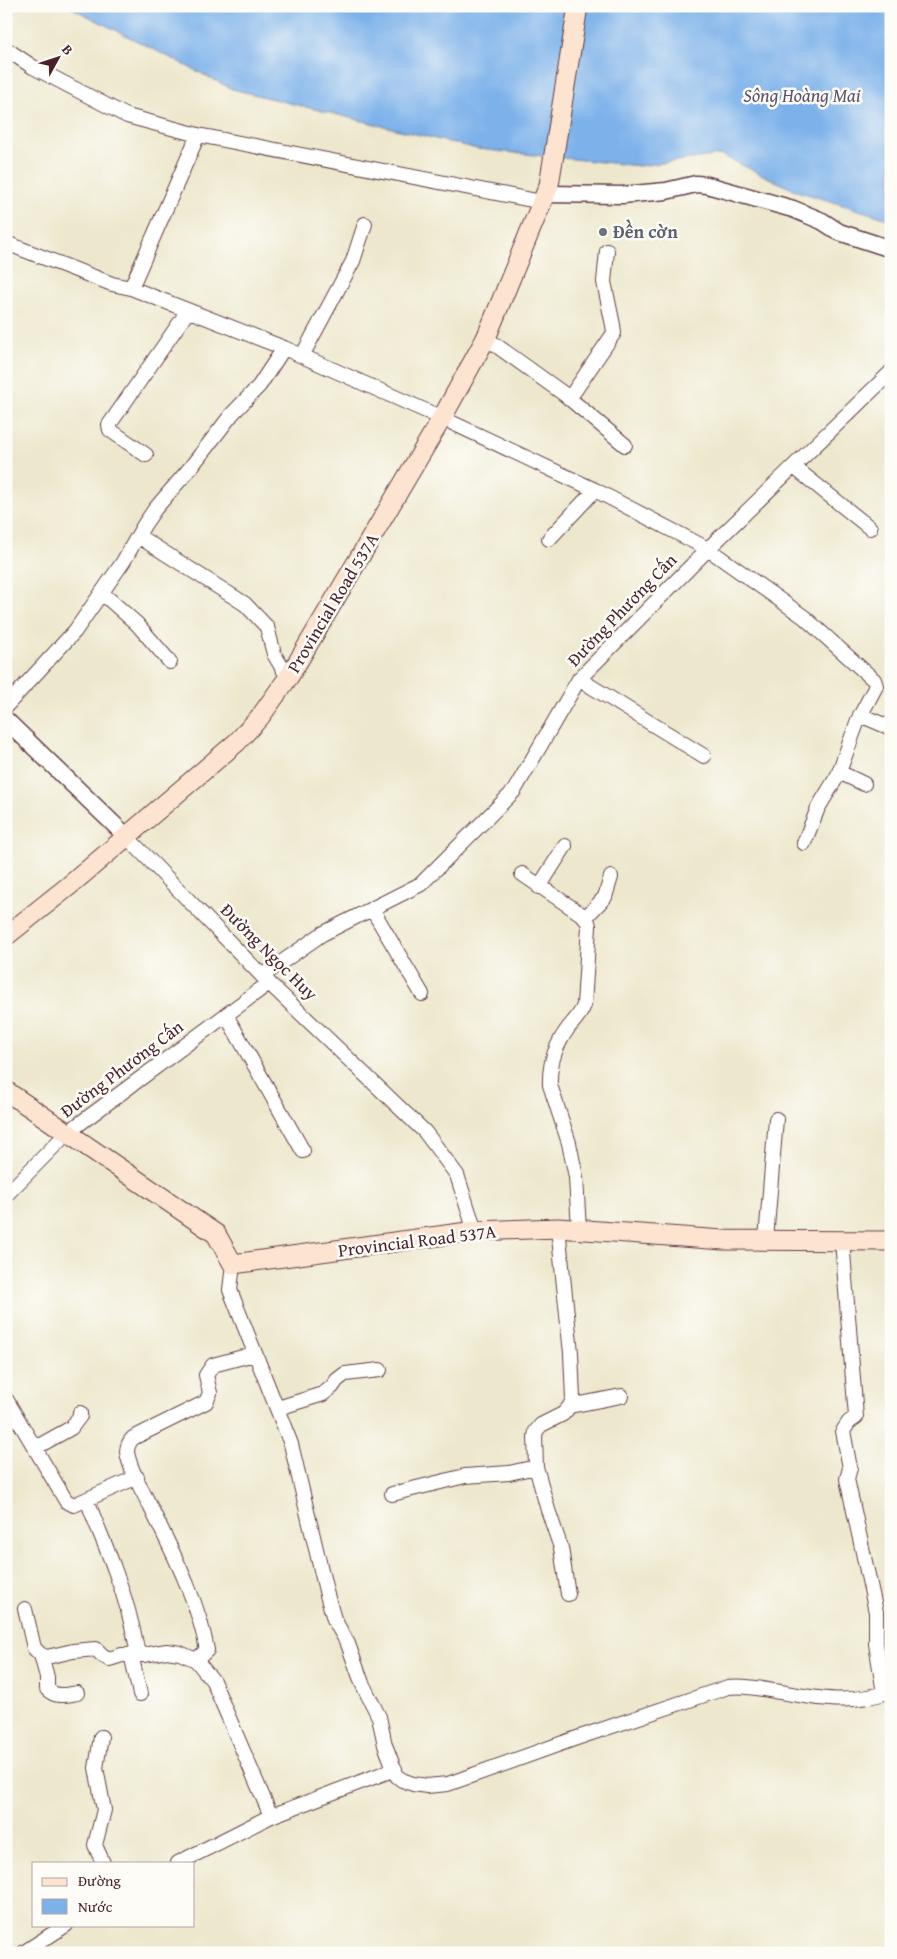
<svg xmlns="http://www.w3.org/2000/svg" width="897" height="1959" viewBox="0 0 897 1959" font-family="'Gentium Book Plus',serif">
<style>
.water{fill:#7cb1ea;stroke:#63688a}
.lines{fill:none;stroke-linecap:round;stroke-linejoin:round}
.minor-casing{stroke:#623d43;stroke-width:16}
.tertiary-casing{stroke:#623d43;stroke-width:19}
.secondary-casing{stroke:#623d43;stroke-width:21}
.minor{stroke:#fff;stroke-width:14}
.tertiary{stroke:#fff;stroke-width:16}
.secondary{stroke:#fde4d1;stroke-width:19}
.worship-dot{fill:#6b7280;stroke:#fdfcf7;stroke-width:2}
.labels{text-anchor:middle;stroke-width:5;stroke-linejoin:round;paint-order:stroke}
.worship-label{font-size:18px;font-weight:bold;fill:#5b616d;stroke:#fdfcf7;text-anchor:start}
.street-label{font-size:18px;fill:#4a1f2b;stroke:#fdfcf7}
.water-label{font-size:19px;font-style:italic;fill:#5c526e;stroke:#fdfcf7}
</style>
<rect width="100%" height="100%" fill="#fdfcf7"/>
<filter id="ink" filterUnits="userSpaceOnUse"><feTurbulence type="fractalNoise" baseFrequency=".02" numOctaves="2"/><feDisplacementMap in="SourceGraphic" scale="10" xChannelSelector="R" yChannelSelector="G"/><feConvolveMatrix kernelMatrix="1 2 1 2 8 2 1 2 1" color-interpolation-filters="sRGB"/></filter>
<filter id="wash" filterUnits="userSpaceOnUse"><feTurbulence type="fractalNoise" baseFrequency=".0096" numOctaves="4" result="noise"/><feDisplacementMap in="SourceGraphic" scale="20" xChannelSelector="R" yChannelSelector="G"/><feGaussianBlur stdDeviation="1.12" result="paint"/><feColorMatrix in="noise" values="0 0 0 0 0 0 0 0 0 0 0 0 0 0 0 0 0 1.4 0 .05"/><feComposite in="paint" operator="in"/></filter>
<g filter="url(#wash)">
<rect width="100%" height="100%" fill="#ede8cd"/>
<path class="water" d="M68 6H891V220L794 190 721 155 639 166 477 149 232 89Z"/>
</g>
<g filter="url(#ink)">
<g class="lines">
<g class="minor-casing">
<path id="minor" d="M6 49 33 67 127 116 198 135 542 202
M6 243 112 284 131 288 284 348 442 418 595 490 708 549 804 617 874 680 876 686 858 720 838 775 818 808 804 843
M131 288 198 135
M486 338 564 394 625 445
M302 356 353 261 365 224
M569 399 614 333 613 325 604 282 607 251
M146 455 110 430 109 425 188 311
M794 467 870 528
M138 536 245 604 267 627 274 654 284 671 290 675
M549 539 595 490
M102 593 137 624 170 662
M579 679 704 756
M6 706 75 631 123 562 144 525 155 509 191 467 232 414 259 386 284 348
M860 715 891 728
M839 772 864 784
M126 836 269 983 425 1132 457 1175 475 1231
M522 874 581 914 588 922 589 926 584 1005C581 1014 575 1020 569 1027 556 1044 549 1064 550 1085L569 1143 576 1177 579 1230
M539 887 565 846
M372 909 422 994
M585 918 605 897 611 877
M262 976 322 934 421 884 514 791 579 679 708 549 891 372
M226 1015 303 1151
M6 1195 67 1133 269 983
M558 1228 571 1353 573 1399 570 1406 563 1414 541 1425 536 1431 535 1437 536 1467 548 1510 561 1548 568 1594
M766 1239 776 1119
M842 1240 856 1417 849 1422 843 1431 850 1468 847 1479 876 1612V1644L884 1693
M233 1264 230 1290 291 1444 327 1595 334 1619 348 1644 362 1683 379 1717 385 1745 397 1776 402 1780 413 1784 427 1786 448 1784 574 1739 728 1687C743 1685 759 1688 774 1691 818 1698 847 1706 891 1691
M6 1399 66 1501 74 1505 137 1477
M570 1406 621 1396
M278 1408 323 1394 332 1387 337 1380 345 1374 380 1370
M35 1448 71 1428 80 1416V1413
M392 1494 465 1476 509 1473 536 1467
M87 1499C95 1523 106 1545 114 1568 124 1594 133 1626 138 1654
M25 1609 34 1648 41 1655 47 1657 73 1651 96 1649 102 1655 109 1659 122 1655H143L167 1651 180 1653 196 1660 213 1681 271 1816
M131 1654 140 1694
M41 1655 47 1677V1689C56 1698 66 1695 77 1693
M196 1660 207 1650C198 1600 173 1553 151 1508 143 1491 130 1471 127 1452 127 1446 129 1442 133 1438L206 1402 210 1393 206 1375 213 1365 254 1354
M101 1737 96 1768 104 1810 95 1845 103 1863
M178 1863 271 1816 395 1769
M23 1953 66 1925"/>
</g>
<g class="tertiary-casing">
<path id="tertiary" d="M545 194 622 195 666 191 696 184 707 185 793 209 822 221 839 232 891 249
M6 720 126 836"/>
</g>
<g class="secondary-casing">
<path id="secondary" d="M6 936 70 885 237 742 260 717 290 675 442 418 486 338 549 185 578 6
M6 1091 216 1234 233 1264 475 1231 558 1228 723 1240 891 1241"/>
</g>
<use href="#minor" class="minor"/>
<use href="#tertiary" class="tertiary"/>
<use href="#secondary" class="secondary"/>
</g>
</g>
<circle class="worship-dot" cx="603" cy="232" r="5"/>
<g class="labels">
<g class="worship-label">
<text x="613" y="238">Đền cờn</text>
</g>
<g class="street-label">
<text transform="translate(333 603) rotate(-59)" y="6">Provincial Road 537A</text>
<text transform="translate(622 610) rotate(-46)" y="6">Đường Phương Cấn</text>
<text transform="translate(269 952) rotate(45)" y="6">Đường Ngọc Huy</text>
<text transform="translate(122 1069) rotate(-37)" y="6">Đường Phương Cấn</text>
<text transform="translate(417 1241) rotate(-7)" y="6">Provincial Road 537A</text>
</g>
<g class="water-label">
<text x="802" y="102">Sông Hoàng Mai</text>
</g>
</g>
<rect width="897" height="1959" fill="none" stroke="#fdfcf7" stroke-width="25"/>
<rect x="32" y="1862" width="162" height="65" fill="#fdfcf7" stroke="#b5a4a5"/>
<rect x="42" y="1878" width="25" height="8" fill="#fde4d1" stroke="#b5a4a5"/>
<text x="78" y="1886" font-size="15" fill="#4a1f2b">Đường</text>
<rect x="42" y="1899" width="25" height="15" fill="#7cb1ea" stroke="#b5a4a5"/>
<text x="78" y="1912" font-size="15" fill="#4a1f2b">Nước</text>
<g transform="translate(58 58) rotate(50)" stroke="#fdfcf7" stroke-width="4" paint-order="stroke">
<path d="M0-4L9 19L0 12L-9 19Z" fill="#4a1f2b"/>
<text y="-8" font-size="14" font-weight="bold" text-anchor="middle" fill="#4a1f2b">B</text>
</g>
</svg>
